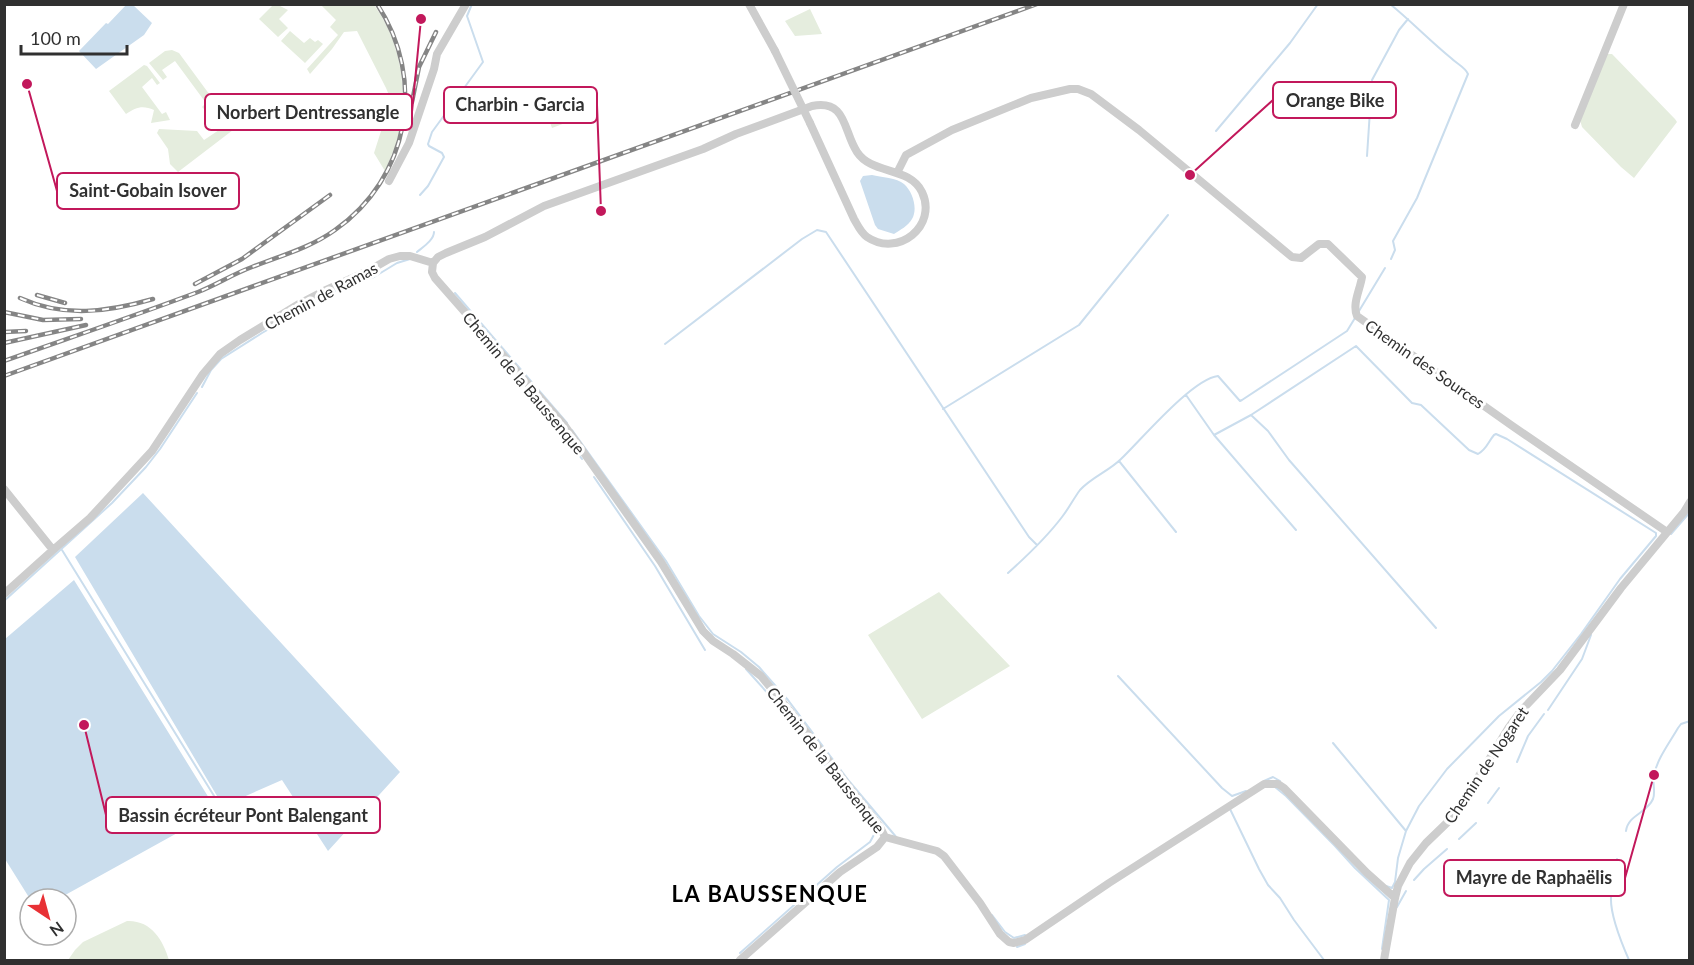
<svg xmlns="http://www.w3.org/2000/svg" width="1694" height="965" viewBox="0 0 1694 965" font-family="Lato,sans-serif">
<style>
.green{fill:#e5edde}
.water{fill:#cadded}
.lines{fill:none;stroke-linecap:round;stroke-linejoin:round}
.stream{stroke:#cadded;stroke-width:2}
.street{stroke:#cdcdcd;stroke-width:8}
.rail-casing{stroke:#858585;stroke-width:4.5}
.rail{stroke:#fff;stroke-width:2;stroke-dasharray:7;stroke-linecap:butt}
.street-bridge{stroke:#cdcdcd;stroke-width:8}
.labels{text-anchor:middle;stroke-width:6;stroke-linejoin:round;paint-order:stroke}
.street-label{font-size:16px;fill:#303030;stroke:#fff}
.district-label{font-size:22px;font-weight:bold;letter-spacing:1.5px;fill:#000;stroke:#fff}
.leader{fill:none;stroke:#c2185b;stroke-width:2}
.callout-dot{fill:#c2185b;stroke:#fff;stroke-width:2}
.callout{fill:#fff;stroke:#c2185b;stroke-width:2}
.callout-label{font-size:18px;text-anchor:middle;font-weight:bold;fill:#303030}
</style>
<rect width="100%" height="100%" fill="#fff"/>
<path class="green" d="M273 5H278L288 10 279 19 288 28 278 37 259 19Z
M321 5H374C402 43 409 95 397 140 394 150 389 161 385 171L374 153 391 100 386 88 357 31 344 32 332 49 310 74 307 69 338 35 330 27 336 20Z
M810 9 822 34 795 36 785 21Z
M290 31 304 43 310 38 315 42 318 40 323 44 305 63 281 41Z
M172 50 179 53 215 102 205 110 202 107 206 103 175 61 162 70 167 77 163 80 149 63 165 51Z
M1607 54H1612L1675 119 1677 122 1634 178 1621 167 1582 127 1580 120Z
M144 65 147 66 160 83 157 85 152 78 142 87 162 114 166 112 170 120 151 123 154 110C143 105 136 107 126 114L109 91Z
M583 97 589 114 552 128 546 111Z
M224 111 232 122 233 130 178 172 170 164 168 149 157 133 159 129 197 131 204 140 225 126 218 117Z
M939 592 1010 666 922 719 868 635Z
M127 921C151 920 163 940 169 960H68L75 950 83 942Z"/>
<path class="water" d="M127 4 133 5 152 23 144 35 96 69 79 51 106 23 108 24Z
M872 175C881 177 897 178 904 184 913 192 918 209 912 219 908 226 900 230 894 234L878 229 875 225 860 181 863 176Z
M143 493 400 772 328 851 282 780 223 806 75 557Z
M74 580 217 811 58 899H30L5 859V639Z"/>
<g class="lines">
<path class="stream" d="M1390 4C1411 21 1430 41 1451 58 1457 64 1465 67 1468 74L1417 198 1393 241 1395 250 1391 259
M1216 131 1290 43 1318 4
M1367 156 1372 80 1399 30 1408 19
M420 195 428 186 444 157 442 153 429 146 428 144 432 132 483 62 467 16 472 4
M417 252C423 247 434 240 434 232
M455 293 567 423
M1359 311 1385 268
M665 344 802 239 817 230 826 232 1029 537 1037 545
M202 387 211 370 221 359 262 333 340 288 374 277 397 263 410 259
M1186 395 1214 435 1296 530
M943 409 1079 325 1168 215
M1251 415 1268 431 1289 460 1436 628
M552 420 582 459
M572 430 666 561 699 616 713 634 741 652 759 667 788 700 849 781 897 838
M1214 435 1251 415 1356 346 1412 403 1421 405 1469 450 1478 454C1487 449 1488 442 1494 435L1496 434 1507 439 1656 533V536L1620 579 1581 634 1552 671 1541 682 1499 716 1447 769 1419 806 1406 831
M1119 461 1176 532
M594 477 655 566 705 650
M1671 534 1690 512
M62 550 224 812
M1008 573C1027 556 1046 538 1062 517 1069 508 1074 498 1080 490 1092 477 1109 471 1121 459 1141 440 1192 379 1218 376L1240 401 1242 400 1347 331 1355 318
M4 601 112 503 146 467 160 449 197 393
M1118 676 1222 788 1232 796 1246 791
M1548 710 1582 659 1591 635
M1333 743 1406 831 1398 858 1395 882 1392 888 1386 886
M1517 762 1528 736 1544 714
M1264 781 1273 777 1280 781
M1275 787 1286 796 1335 846 1355 868 1389 900 1382 949
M1488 803 1499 788
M1230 809 1259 869 1268 885 1280 898 1294 920 1324 960
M1626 831C1628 815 1647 813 1653 799 1656 791 1652 783 1654 775 1657 759 1670 742 1678 728L1681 724 1690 721
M1459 839 1476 823
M1617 859C1615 872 1611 884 1611 897 1610 915 1622 944 1629 960
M1414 880 1424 869 1447 849
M1397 907 1406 891
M992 915 1005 932 1014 938 1025 935
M1017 947 1025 944
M740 953 837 867 870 842 876 831 780 707 746 669"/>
<path class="street" d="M749 4 775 51
M1575 125 1624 4
M897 173 906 155 952 130 1031 98 1070 89H1078L1091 94 1139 130 1292 257 1301 258 1319 244H1328L1362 277C1360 290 1352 304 1357 316L1511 425 1667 532
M389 181 409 143 434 69 437 54 466 4
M433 263 438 257 446 253 485 237 544 206 703 149 736 134 812 106C847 99 843 131 857 152 872 175 909 166 922 192 938 226 898 258 867 237 861 233 858 226 854 219L810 123
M433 263 432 272 435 278 565 426 661 562 703 631 713 641 733 654 761 676 789 710 880 827 885 837
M4 489 53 550 90 518 152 451 203 374 220 354 240 340 299 304 324 291 368 271 389 259 400 256H410L433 263
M4 594 53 550
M885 837 937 851 944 856 980 903 1000 934 1009 942 1014 943 1025 940 1109 883 1264 784H1278L1284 788 1367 873 1395 898
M740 960 840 872 877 847 885 837
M1384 960 1395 898 1398 886 1410 863 1426 843 1455 815 1509 727 1520 712 1560 670 1621 588 1684 512 1690 502"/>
<g class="rail-casing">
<path id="rail" d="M412 102 419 67 436 32
M195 284 242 259 330 195
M37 295 65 303
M20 298C64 318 108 312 153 299
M4 312 43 320 81 319
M4 332 26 331
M4 343 86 325
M4 361C69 338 134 316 198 292 216 285 233 274 252 267 280 256 310 248 335 230 409 178 427 80 377 4
M4 376 1037 4"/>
</g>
<use href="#rail" class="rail"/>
<path class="street-bridge" d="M775 51 810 123"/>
</g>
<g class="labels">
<g class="street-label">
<text transform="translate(321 296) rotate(-28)" y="6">Chemin de Ramas</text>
<text transform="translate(1425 364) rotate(35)" y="6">Chemin des Sources</text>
<text transform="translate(524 383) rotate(50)" y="6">Chemin de la Baussenque</text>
<text transform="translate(826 760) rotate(52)" y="6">Chemin de la Baussenque</text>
<text transform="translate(1486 765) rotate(-56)" y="6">Chemin de Nogaret</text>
</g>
<g class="district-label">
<text x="770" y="902">LA BAUSSENQUE</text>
</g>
</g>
<path class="leader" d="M1190 175L1273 100M601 211L597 105M421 19L412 112M27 84L57 191M84 725L106 815M1654 775L1625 878"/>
<g class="callout-dot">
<circle cx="1190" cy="175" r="6"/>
<circle cx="601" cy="211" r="6"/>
<circle cx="421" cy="19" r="6"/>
<circle cx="27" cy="84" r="6"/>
<circle cx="84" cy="725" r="6"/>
<circle cx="1654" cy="775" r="6"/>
</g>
<g class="callout">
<rect x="1273" y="82" width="123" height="36" rx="6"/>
<rect x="444" y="87" width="153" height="36" rx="6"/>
<rect x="205" y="94" width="207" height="36" rx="6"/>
<rect x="57" y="173" width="182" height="36" rx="6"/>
<rect x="106" y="797" width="274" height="36" rx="6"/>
<rect x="1444" y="860" width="181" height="36" rx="6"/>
</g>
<g class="callout-label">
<text x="1335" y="107">Orange Bike</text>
<text x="520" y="111">Charbin - Garcia</text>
<text x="308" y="119">Norbert Dentressangle</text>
<text x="148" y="197">Saint-Gobain Isover</text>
<text x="243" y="822">Bassin écréteur Pont Balengant</text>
<text x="1534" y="884">Mayre de Raphaëlis</text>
</g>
<rect width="1694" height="965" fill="none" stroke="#303030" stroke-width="12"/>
<g transform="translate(48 917) rotate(144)"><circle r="28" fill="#ffffff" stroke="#acacac" stroke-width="1.5"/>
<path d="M0-4.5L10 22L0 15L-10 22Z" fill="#e83135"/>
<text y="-9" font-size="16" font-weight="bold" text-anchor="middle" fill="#303030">N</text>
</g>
<path d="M21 45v9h106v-9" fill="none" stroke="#303030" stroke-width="3"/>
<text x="30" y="45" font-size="18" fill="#303030" stroke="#ffffff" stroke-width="4.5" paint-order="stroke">100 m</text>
</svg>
